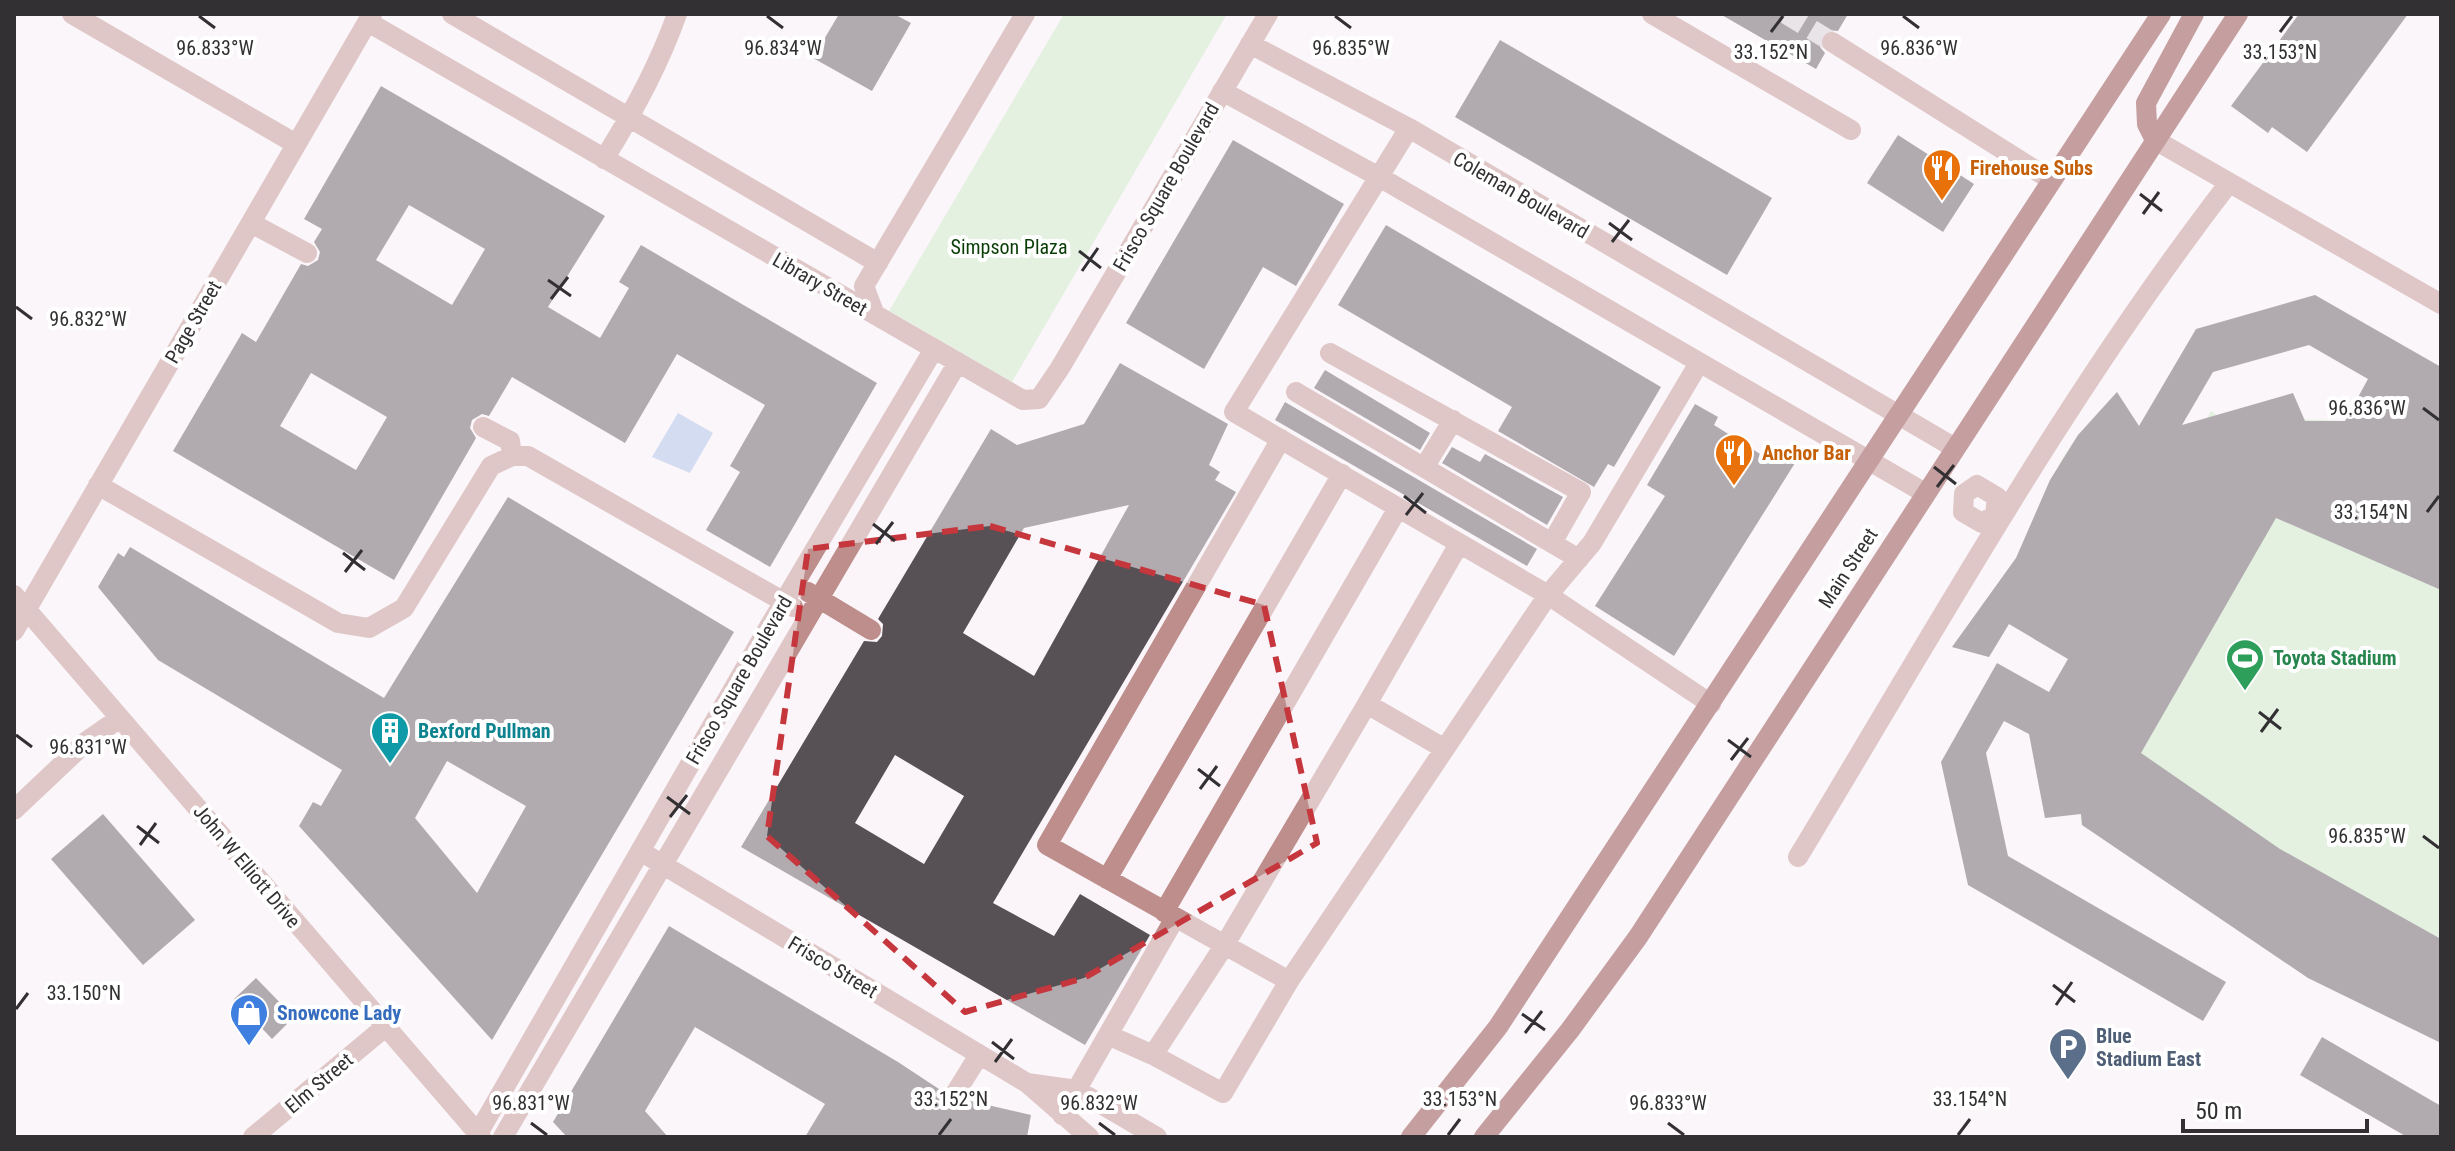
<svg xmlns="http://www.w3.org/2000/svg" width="2455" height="1151" viewBox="0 0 2455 1151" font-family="'Roboto Condensed',sans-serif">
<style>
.green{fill:#c8ecc4}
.water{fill:#a2bce7}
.building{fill:#575155;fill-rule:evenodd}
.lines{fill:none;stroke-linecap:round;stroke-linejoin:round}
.minor-tunnel{stroke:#d3ced2;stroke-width:20;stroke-dasharray:20 10;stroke-linecap:butt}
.minor{stroke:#bd8e8b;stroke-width:20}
.major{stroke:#843534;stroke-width:20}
.marked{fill:none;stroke:#c6363d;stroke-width:6;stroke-dasharray:16 10;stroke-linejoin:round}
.ticks{fill:none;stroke:#323032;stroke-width:3}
.labels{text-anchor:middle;stroke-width:8;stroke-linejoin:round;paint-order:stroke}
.food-label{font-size:20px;font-weight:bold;fill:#c56008;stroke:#fff;text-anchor:start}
.street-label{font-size:20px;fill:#323032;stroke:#fff}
.park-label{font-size:20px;fill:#0a3d06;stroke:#fff}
.leisure-label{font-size:20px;font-weight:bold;fill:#27864d;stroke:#fff;text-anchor:start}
.culture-label{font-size:20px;font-weight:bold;fill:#0d838f;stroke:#fff;text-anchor:start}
.shop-label{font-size:20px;font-weight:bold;fill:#366cbe;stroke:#fff;text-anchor:start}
.service-label{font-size:20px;font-weight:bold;fill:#4e5e75;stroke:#fff;text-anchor:start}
.ticks-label{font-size:20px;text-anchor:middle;fill:#323032;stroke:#fff;stroke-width:8;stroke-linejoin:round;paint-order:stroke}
</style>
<rect width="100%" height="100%" fill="#fbf5fa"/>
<path class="green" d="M1064 14H1227L1012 382 889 311Z
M2362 390 2441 426V1043L2308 978 2082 825 2080 814 2045 818 2033 754 2067 743 2026 732 2068 659 2009 624 1989 657 1952 647 2016 558 2062 459 2078 435 2117 392 2169 484 2211 411 2217 415 2345 421Z"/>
<path class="water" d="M678 413 713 433 690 473 652 457Z"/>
<path class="building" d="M839 14H894L911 23 872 91 813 58Z
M1720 14H1848L1838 31 1827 30 1821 36 1820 47 1825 53 1816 69Z
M2299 14H2408L2307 152 2272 127 2268 133 2231 106Z
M1500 40 1772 198 1727 275 1455 117Z
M381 86 605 216 548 307 600 338 629 288 619 282 641 245 877 383 770 567 706 530 740 472 730 466 765 405 677 354 625 443 512 377 489 416 482 414 472 420 470 428 476 438 394 580 173 451 242 333 256 342 301 264 308 266 318 260 320 252 314 242 322 229 304 219ZM409 205 485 249 452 305 376 260ZM311 373 387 417 356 470 280 426Z
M1898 135 1974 184 1943 232 1867 183Z
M1233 140 1344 204 1296 286 1263 267 1204 369 1126 323Z
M1386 225 1661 387 1614 467 1608 464 1594 487 1498 431 1512 407 1338 305Z
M2315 295 2441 367V590L2276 518 2141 753 2280 849 2441 939V1043L2308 978 2082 825 2081 814 2045 818 2029 734 2004 721 1986 753 2008 856 2226 982 2203 1021 1968 885 1941 762 1997 663 2049 692 2068 659 2009 624 1989 657 1952 647 2016 558 2050 480 2078 435 2117 392 2139 426 2196 329ZM2309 345 2368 379 2345 421H2305L2293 393 2182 425 2213 372Z
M1120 363 1228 424 1209 465 1220 472 1215 480 1236 492 993 903 1054 936 1080 894 1150 935 1085 1045 741 847 864 641 877 642 882 636 883 624 878 619 991 429 1017 445 1084 424ZM1129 505 1034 676 963 633 1024 528ZM895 755 964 796 924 864 855 823Z
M1325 370 1430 433 1420 450 1314 388Z
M1285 402 1537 549 1527 566 1275 420Z
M1695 404 1718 417 1714 425 1765 457 1770 448 1795 463 1674 656 1595 606 1665 496 1647 485Z
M1452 447 1480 462 1485 454 1563 497 1547 525 1442 463Z
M508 497 734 632 492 1040 299 826 313 802 321 806 342 770 158 660 98 587 118 553 124 557 130 547 384 698ZM447 761 526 806 477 893 415 818Z
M103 814 195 920 143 965 51 859Z
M669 926 898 1062 942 1091 941 1102 947 1108 958 1109 966 1100 1031 1115 1027 1137H805L825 1104 695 1027 645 1111 668 1137H567L553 1122Z
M256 978 294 1017 272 1039 234 999Z
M2322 1037 2441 1106V1137H2407L2300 1075Z"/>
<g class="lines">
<path class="minor-tunnel" d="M1786 14 1832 42"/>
<path class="minor" d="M72 14 296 144
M452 14 878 263
M1652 14 1851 130
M368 22 1023 400 1039 399 1060 368 1268 14
M1832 42 2051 180
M1250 44 1409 128 1955 448
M1222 91 1381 178 1925 493
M1409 128 1234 412 1548 595 1711 704
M2155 140 2441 304
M604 159C633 113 659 65 677 14
M251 223 307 253
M875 315 864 286 1025 14
M1330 353 1581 492 1553 541
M1296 392 1579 559
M483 427 510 441 512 456
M1281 439 1047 845 1289 981 1548 595 1592 543 1699 363
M1425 466 1453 420
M98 485 338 623 369 628 404 608 491 466 512 456H528L793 607
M1977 485 1997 497 1995 515 1982 523 1963 512 1964 494Z
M808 592 871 630
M14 595 481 1137
M14 631 372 14
M1445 749 1367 704 1459 544
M14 810 87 741 120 718
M650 857 1027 1083 1089 1137
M1798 857C1936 629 2066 394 2229 183
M1107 879 1342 474
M1164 912 1398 508
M1289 981 1223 1093 1153 1055 1224 946 1367 704
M1108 1035 1153 1055
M1027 1083 1077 1090 1157 1137
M953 1097 979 1055
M1062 1115 1175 918
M253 1137 384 1028
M476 1137 770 625 934 349
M503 1137 958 362"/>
<path class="major" d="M2155 140 2147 124 2146 103 2194 14
M1411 1137 1498 1027 2161 14
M1484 1137 1570 1030 1638 937 2238 14"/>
</g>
<path d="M0 0H2455V1151H0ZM990 526 1264 605 1317 843 1084 978 965 1012 767 836 808 549Z" fill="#fbf5fa" fill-opacity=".55" fill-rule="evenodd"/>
<path class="marked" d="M990 526 1264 605 1317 843 1084 978 965 1012 767 836 808 549Z"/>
<path class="ticks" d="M199 16 215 28M767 16 783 28M1335 16 1351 28M1903 16 1919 28M1771 32 1783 16M2280 32 2292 16M2140 194 2162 211M2143 214 2159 192M1609 223 1632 240M1612 242 1629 220M1079 251 1101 268M1082 271 1098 248M548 280 571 296M551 299 568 277M16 307 32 319M2423 408 2439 420M1934 467 1956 484M1937 487 1954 465M1404 496 1426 513M2427 512 2439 496M1406 515 1423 493M873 524 895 541M876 544 893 522M343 553 365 570M345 572 362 550M2259 712 2281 729M2261 732 2278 709M16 735 32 747M1728 740 1751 757M1731 760 1748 738M1198 769 1220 786M1200 789 1217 766M667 797 690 814M670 817 687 795M137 826 159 843M2423 836 2439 848M140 845 156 823M2053 985 2075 1002M2056 1005 2072 982M16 1009 28 993M1522 1014 1545 1030M1525 1033 1542 1011M992 1042 1014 1059M995 1062 1012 1039M531 1123 547 1135M1099 1123 1115 1135M1668 1123 1684 1135M939 1135 951 1119M1448 1135 1460 1119M1958 1135 1970 1119"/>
<defs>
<g id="restaurant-pin" transform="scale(2)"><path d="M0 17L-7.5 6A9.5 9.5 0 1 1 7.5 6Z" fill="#e8710a" stroke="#fff"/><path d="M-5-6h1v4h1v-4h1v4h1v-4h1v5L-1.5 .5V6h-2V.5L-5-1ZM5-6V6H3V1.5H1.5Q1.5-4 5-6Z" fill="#fff"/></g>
<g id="stadium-pin" transform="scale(2)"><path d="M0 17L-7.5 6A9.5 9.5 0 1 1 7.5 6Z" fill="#2e9e5b" stroke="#fff"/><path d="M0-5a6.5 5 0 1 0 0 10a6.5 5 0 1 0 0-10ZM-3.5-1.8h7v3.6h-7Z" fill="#fff"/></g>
<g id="building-pin" transform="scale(2)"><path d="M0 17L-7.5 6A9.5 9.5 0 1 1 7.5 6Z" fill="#0f9aa8" stroke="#fff"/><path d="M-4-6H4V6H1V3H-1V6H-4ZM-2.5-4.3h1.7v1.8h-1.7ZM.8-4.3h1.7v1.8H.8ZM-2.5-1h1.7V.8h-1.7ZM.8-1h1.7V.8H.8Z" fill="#fff"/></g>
<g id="shop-pin" transform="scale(2)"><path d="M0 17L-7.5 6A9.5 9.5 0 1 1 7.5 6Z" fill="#3f7fe0" stroke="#fff"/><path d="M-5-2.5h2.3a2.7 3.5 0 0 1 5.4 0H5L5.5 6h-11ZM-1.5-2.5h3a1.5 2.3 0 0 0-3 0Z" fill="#fff"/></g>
<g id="parking-pin" transform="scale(2)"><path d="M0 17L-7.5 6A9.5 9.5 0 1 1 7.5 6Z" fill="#5c6f8a" stroke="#fff"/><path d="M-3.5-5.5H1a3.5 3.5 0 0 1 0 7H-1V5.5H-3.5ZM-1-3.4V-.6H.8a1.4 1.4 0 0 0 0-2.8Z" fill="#fff"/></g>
</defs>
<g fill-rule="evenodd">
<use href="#restaurant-pin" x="1942" y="168"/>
<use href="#restaurant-pin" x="1734" y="453"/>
<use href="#stadium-pin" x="2245" y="658"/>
<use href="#building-pin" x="390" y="731"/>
<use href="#shop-pin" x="249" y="1013"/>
<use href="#parking-pin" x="2068" y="1047"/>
</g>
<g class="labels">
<g class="food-label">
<text x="1970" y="175">Firehouse Subs</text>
<text x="1762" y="460">Anchor Bar</text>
</g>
<g class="street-label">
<text transform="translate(1166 187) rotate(-60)" y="7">Frisco Square Boulevard</text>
<text transform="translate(1521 195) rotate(30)" y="7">Coleman Boulevard</text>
<text transform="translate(820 284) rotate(30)" y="7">Library Street</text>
<text transform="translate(193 322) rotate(-60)" y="7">Page Street</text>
<text transform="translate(1848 568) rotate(-57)" y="7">Main Street</text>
<text transform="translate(739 680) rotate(-60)" y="7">Frisco Square Boulevard</text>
<text transform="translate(247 866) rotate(50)" y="7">John W Elliott Drive</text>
<text transform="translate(833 967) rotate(31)" y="7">Frisco Street</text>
<text transform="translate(319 1083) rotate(-40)" y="7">Elm Street</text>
</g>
<g class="park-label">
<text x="1009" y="254">Simpson Plaza</text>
</g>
<g class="leisure-label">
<text x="2273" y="665">Toyota Stadium</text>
</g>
<g class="culture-label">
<text x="418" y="738">Bexford Pullman</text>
</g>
<g class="shop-label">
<text x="277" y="1020">Snowcone Lady</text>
</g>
<g class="service-label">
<text x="2096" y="1043">Blue<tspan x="2096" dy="23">Stadium East</tspan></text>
</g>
</g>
<g class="ticks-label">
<text x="215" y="55">96.833°W</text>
<text x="783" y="55">96.834°W</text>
<text x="1351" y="55">96.835°W</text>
<text x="1919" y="55">96.836°W</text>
<text x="1771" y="59">33.152°N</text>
<text x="2280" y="59">33.153°N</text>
<text x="88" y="326">96.832°W</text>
<text x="2367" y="415">96.836°W</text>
<text x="2371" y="519">33.154°N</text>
<text x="88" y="754">96.831°W</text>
<text x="2367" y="843">96.835°W</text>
<text x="84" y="1000">33.150°N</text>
<text x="951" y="1106">33.152°N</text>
<text x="1460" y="1106">33.153°N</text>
<text x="1970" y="1106">33.154°N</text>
<text x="531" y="1110">96.831°W</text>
<text x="1099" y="1110">96.832°W</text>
<text x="1668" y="1110">96.833°W</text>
</g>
<rect width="2455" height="1151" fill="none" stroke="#323032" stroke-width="32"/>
<path d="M2183 1119v12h184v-12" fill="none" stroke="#323032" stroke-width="4"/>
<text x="2195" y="1119" font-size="24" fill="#323032" stroke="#ffffff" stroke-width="6" paint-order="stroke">50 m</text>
</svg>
